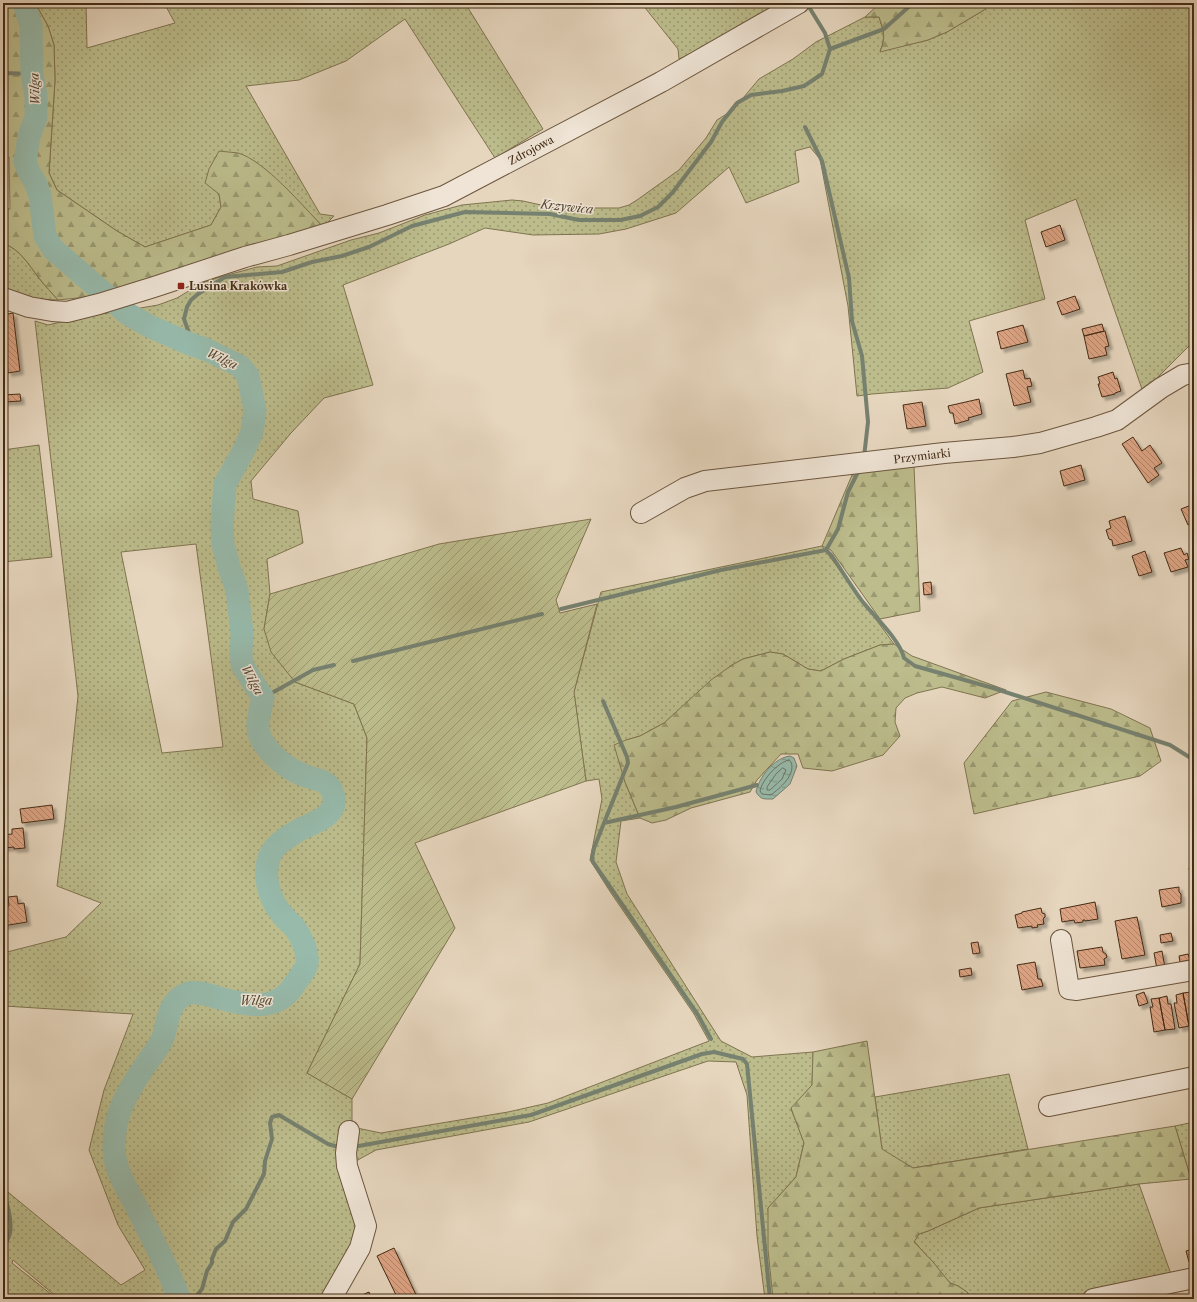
<svg xmlns="http://www.w3.org/2000/svg" width="1197" height="1302" viewBox="0 0 1197 1302" font-family="'Libre Caslon Text',serif">
<style>
.grass{fill:url(#grass-dots);stroke:#807450;fill-rule:evenodd}
.forest{fill:url(#forest-firs);stroke:#807450}
.garden{fill:url(#garden-furrows);stroke:#807450}
.water{fill:url(#water-ripples);stroke:#76816f}
.lines{fill:none;stroke-linecap:round;stroke-linejoin:round}
.shore{stroke:#6e7360;stroke-width:1}
.stream{stroke:#76816f;stroke-width:4}
.river{stroke:#97baab;stroke-width:23}
.building{fill:url(#building-back-hatch);stroke:#442c15;filter:url(#shadow)}
.minor-casing{stroke:#6c563f;stroke-width:22}
.minor{stroke:#efe4d5;stroke-width:20}
.poi-dot{fill:#8f2418;stroke:#efe4d5;stroke-width:1.5}
.labels{text-anchor:middle;stroke-width:3;stroke-linejoin:round;paint-order:stroke}
.street-label{font-size:11px;fill:#442c15;stroke:#efe4d5}
.poi-label{font-size:11px;font-weight:bold;fill:#442c15;stroke:#efe4d5;text-anchor:start}
.water-label{font-size:12px;font-style:italic;fill:#554833;stroke:#efe4d5}
</style>
<defs>
<pattern id="grass-dots" width="8" height="8" patternUnits="userSpaceOnUse"><rect width="8" height="8" fill="#bcbc8c"/><path d="M2 2h.1M6 6h.1" fill="none" stroke="#9a9971" stroke-width="1.8" stroke-linecap="round"/></pattern>
<pattern id="forest-firs" width="22" height="20" patternUnits="userSpaceOnUse"><rect width="22" height="20" fill="#bcbc8c"/><path d="M5 1l3.5 6h-7zM16 11l3.5 6h-7z" fill="#9a9971"/></pattern>
<pattern id="garden-furrows" width="10" height="10" patternUnits="userSpaceOnUse"><rect width="10" height="10" fill="#bcbc8c"/><path d="M-1 1l2-2M0 10L10 0M9 11l2-2" fill="none" stroke="#9a9971"/></pattern>
<pattern id="water-ripples" width="26" height="14" patternUnits="userSpaceOnUse"><rect width="26" height="14" fill="#97baab"/><path d="M2 4q2-2 4 0t4 0M15 11q2-2 4 0t4 0" fill="none" stroke="#7d978a"/></pattern>
<pattern id="building-back-hatch" width="6" height="6" patternUnits="userSpaceOnUse"><rect width="6" height="6" fill="#dda484"/><path d="M-1 5l2 2M0 0l6 6M5-1l2 2" fill="none" stroke="#b5866b"/></pattern>
<filter id="shadow"><feDropShadow dx="3.5" dy="3.5" stdDeviation="1" flood-color="#0004"/></filter>
</defs>
<rect width="100%" height="100%" fill="#e6d6be"/>
<filter id="stains"><feTurbulence type="fractalNoise" baseFrequency=".005" numOctaves="4"/><feColorMatrix values="0 0 0 0 .2 0 0 0 0 .09 0 0 0 0 .02 0 0 0 .5 -.17"/></filter>
<radialGradient id="worn" r=".72"><stop offset=".6" stop-color="#630" stop-opacity="0"/><stop offset="1" stop-color="#630" stop-opacity=".3"/></radialGradient>
<path class="grass" d="M35 3H86L87 48 175 23 164 3H465L543 129 495 158 405 19 346 61 299 80 246 86 320 214 334 216 323 227 288 190 219 194 221 207 211 225 145 247 117 231 57 190 49 173 55 80 54 45 48 26Z
M644 3H782L700 50 679 59 678 49 646 9Z
M991 3H1194V341L1143 392 1076 199 1025 220 1045 299 969 321 983 372 948 388 872 394 857 396 848 306 820 159 810 147 795 151 799 182 746 203 729 167 676 213 626 229 599 234 533 235 485 228 449 244 343 285 373 385 324 398 291 433 251 481 253 499 298 511 303 543 267 559 270 594 264 629 295 682 354 704 367 738 360 964 307 1073 352 1099V1127L381 1133 508 1112 548 1103 709 1041 694 1014 611 893 590 860 602 799 599 779 586 781 574 692 601 592 822 546 894 644 880 645 844 659 821 671 808 669 783 654 770 652 743 659 732 665 664 723 640 736 626 740 625 782 640 818 621 821 616 862 627 894 721 1041 752 1057 813 1052 812 1085 791 1109 804 1142 796 1177 768 1208 774 1299H765L757 1236 747 1095 736 1062 708 1061 529 1122 376 1150 356 1161V1237L322 1299H59L13 1260 12 1263 57 1299H3V1188L121 1285 145 1270 118 1225 89 1150 104 1090 133 1014 4 1006 3 953 66 937 101 903 57 886 65 822 78 696 35 321 48 325 86 316 129 310 158 305 177 298 202 283 220 277 257 267 277 266 351 240 379 233 425 215 462 205 512 200 523 201 559 209 569 210 588 208H619L629 205 637 200 679 170 706 138 717 120 733 110 759 79 793 59 816 42 865 17H879C883 30 886 39 880 51L928 40 947 32 984 10ZM196 544 223 747 162 753 121 552Z
M3 243C21 250 28 264 39 278 45 286 52 293 58 300L37 299 3 288Z
M39 445 52 557 3 562V450Z
M1009 1074 1028 1149 913 1168 882 1150 875 1097Z
M1194 1122V1179H1191L1175 1126Z
M1139 1184 1172 1277 1079 1297 1080 1299H971L967 1292 958 1286 950 1283 914 1241 919 1234 928 1231 979 1208Z"/>
<path class="forest" d="M3 3H35L48 26 54 45 55 80 49 173 57 190 117 231 145 247 211 225 221 207 219 194 205 183 209 169 219 151C225 152 232 152 238 153 264 160 304 207 323 227L107 295 58 300C52 293 45 286 39 278 28 264 21 250 3 243V209H10L9 157H3Z
M880 3H991L984 10 947 32 928 40 880 52C886 38 884 31 879 17H865Z
M914 466 920 611 880 619 831 550 822 546 855 468Z
M894 644 912 656 1006 690 985 698 942 687 917 693 905 698 896 708 895 722 900 736 883 755 832 771 803 768 798 754H781L757 780 750 792 691 808 666 820 652 823 640 818 625 782 614 745 626 740 640 736 664 723 711 680 732 665 743 659 770 652 783 654 808 669 821 671 844 659 880 645Z
M1046 692 1111 709 1150 728 1161 761 1140 776 974 814 964 763 1012 701Z
M867 1041 882 1149 913 1168 1175 1126 1191 1179 1139 1184 979 1208 928 1231 919 1234 914 1242 933 1262 950 1283 958 1286 967 1292 971 1299H773L768 1250V1208L796 1177 804 1143 791 1108 812 1085 813 1052Z"/>
<path class="garden" d="M591 519 556 600 560 613 597 604 574 692 586 781 415 843 455 928 352 1099 307 1073 360 964 367 738 354 704 295 682 271 652 264 629 270 594 439 544Z"/>
<path class="water" d="M790 756 794 758 797 766 790 784 773 799C764 799 761 800 756 792 759 777 774 758 790 756Z"/>
<g class="lines">
<path class="shore" d="M789 760 791 762C796 775 780 788 771 795L762 794 760 791C762 780 778 762 789 760Z
M783 768 786 770 782 779 770 790H767V787L776 774Z"/>
<path class="stream" d="M809 7 825 33 830 49
M830 49 884 29 913 3
M3 73 32 74
M805 127 822 161 849 278 852 321 862 356 868 422 864 457
M190 344V336L184 319 187 307 191 300 198 294 225 277 282 272 312 262 342 256 369 247 412 226 465 212 550 214 579 220H620L640 216 658 207 673 192 711 142 722 122 737 103 751 95 782 91 804 86 822 74 830 49
M826 550 832 556C842 571 851 586 862 601 874 616 900 640 904 658L915 666 993 688 1170 745 1194 760
M561 609 721 570 826 550 838 529 848 492 859 470
M353 661 542 614
M263 698 313 670 334 665
M603 701 627 757 628 763 594 848 592 858 593 862 698 1015 711 1039
M604 823 676 807 757 785
M353 1147 531 1115 702 1054 714 1052 743 1059 747 1064 770 1299
M3 1194C8 1204 12 1222 10 1233 9 1238 5 1244 3 1249
M194 1299 202 1289 207 1271 212 1263V1259L216 1249 225 1241 233 1222 246 1209 264 1174 265 1161 272 1139 270 1123 272 1117 279 1115 328 1144 342 1148"/>
<path class="river" d="M24 3 31 26 32 74 36 96V117L29 136 25 162 29 172 36 184 40 196 45 236 53 249 128 314 149 326 190 344 205 349 240 366 248 376 255 410 252 432 244 450 225 484 222 526 223 544 229 567 237 590 242 633 241 653 242 665 263 698C261 707 258 717 258 726 258 746 284 767 301 774 312 780 327 778 332 791 342 816 314 822 299 830 288 837 273 845 269 858 263 876 269 899 281 913 285 919 291 923 295 928 302 938 308 952 307 964 306 970 298 979 294 985 277 1013 245 1005 219 998 208 995 196 990 186 994 166 1003 169 1023 162 1040 158 1048 153 1055 148 1061 140 1074 130 1087 124 1101 116 1117 112 1140 115 1158 118 1175 127 1189 135 1204 150 1235 168 1266 179 1299"/>
</g>
<path class="building" d="M1060 225 1065 240 1046 247 1041 232Z
M1075 296 1080 309 1062 315 1057 302Z
M13 313 20 371 8 373 3 327V315Z
M1102 324 1104 331 1084 336 1082 329Z
M1023 325 1028 342 1001 349 997 332Z
M1105 331 1109 346 1105 347 1107 355 1089 359 1084 336Z
M1023 370 1025 379 1030 378 1032 386 1027 387 1031 402 1014 406 1006 374Z
M1113 372 1115 379 1117 378 1121 391 1115 393V394L1102 397 1098 384H1100L1098 377Z
M20 394 21 401 3 402V395Z
M979 399 982 414 968 418 969 420 955 424 953 413H950L948 406Z
M922 402 926 426 907 429 903 405Z
M1133 437 1142 451 1150 445 1162 463 1154 468 1159 475 1148 483 1122 444Z
M1081 465 1085 480 1064 486 1060 471Z
M1194 504V522L1188 525 1181 509Z
M1125 516 1132 541 1113 546 1112 540 1109 539 1106 530 1111 528 1109 521Z
M1181 548 1184 555 1187 553 1189 559 1185 560 1188 567 1171 572 1164 553Z
M1145 551 1152 572 1139 576 1132 556Z
M931 582 932 594 924 595 923 583Z
M52 805 54 819 22 823 20 809Z
M23 828 25 848 14 849V847L3 848V835L12 834V829Z
M1189 868H1194V878H1191Z
M1179 887V892L1181 894V903L1162 907 1159 890Z
M17 896 18 904 24 903 27 922 3 926V907L9 906 8 897Z
M1095 902 1098 919 1085 921V920H1083V922L1075 923 1074 920 1062 922 1060 909Z
M1041 908 1042 913 1045 914V917L1043 919 1044 924 1037 925 1038 927 1032 928V926L1018 928 1015 915 1022 913V912Z
M1137 917 1145 955 1122 959 1115 921Z
M1171 933 1173 941 1161 943 1160 935Z
M978 942 980 953 973 954 971 943Z
M1102 947 1103 952 1106 954 1107 957 1104 959 1105 965 1080 968 1077 951Z
M1162 951 1165 968 1157 969 1154 953Z
M1188 954 1190 960 1180 962 1179 956Z
M1035 962 1038 979H1041L1043 986 1022 990 1017 965Z
M971 968 972 975 960 977 959 970Z
M1144 992 1148 1003 1139 1006 1136 995Z
M1191 992 1192 1000H1194V1025L1189 1026 1183 993Z
M1183 993 1189 1026 1179 1028 1174 1003H1177L1176 995Z
M1167 996 1168 1004H1171L1175 1029 1165 1030 1159 998Z
M1159 998 1165 1030 1154 1032 1150 1007H1153L1151 999Z
M394 1248 418 1299H398L377 1256Z
M1194 1249V1261L1189 1262 1186 1251Z
M369 1292 372 1299H353Z"/>
<g class="lines">
<g class="minor-casing">
<path id="minor" d="M3 298 29 307 52 311 67 312 99 304 154 287 245 257 289 245 387 215 444 196 661 82 799 3
M641 513 685 488 705 481 944 453 1013 447 1040 443 1096 427 1117 420 1161 388 1183 375 1194 373
M1061 940 1069 989 1077 990 1194 970
M1049 1106 1194 1077
M331 1299 360 1248 366 1226 347 1166 346 1153 349 1131
M1093 1299 1194 1278"/>
</g>
<use href="#minor" class="minor"/>
</g>
<rect class="poi-dot" x="177" y="282" width="8" height="8" rx="2"/>
<g class="labels">
<g class="street-label">
<text transform="translate(531 150) rotate(-28)" y="4">Zdrojowa</text>
<text transform="translate(922 456) rotate(-7)" y="4">Przymiarki</text>
</g>
<g class="poi-label">
<text x="189" y="290">Lusina Krakówka</text>
</g>
<g class="water-label">
<text transform="translate(35 89) rotate(-92)" y="4">Wilga</text>
<text transform="translate(567 207) rotate(6)" y="4">Krzywica</text>
<text transform="translate(222 359) rotate(25)" y="4">Wilga</text>
<text transform="translate(252 680) rotate(62)" y="4">Wilga</text>
<text x="256" y="1005">Wilga</text>
</g>
</g>
<rect width="1197" height="1302" fill="none" stroke="#e6d6be" stroke-width="16"/>
<rect x="4" y="4" width="1189" height="1294" fill="none" stroke="#442c15" stroke-width="2"/>
<rect x="8" y="8" width="1181" height="1286" fill="none" stroke="#442c15"/>
<rect width="100%" height="100%" filter="url(#stains)"/>
<rect width="100%" height="100%" fill="url(#worn)"/>
</svg>
